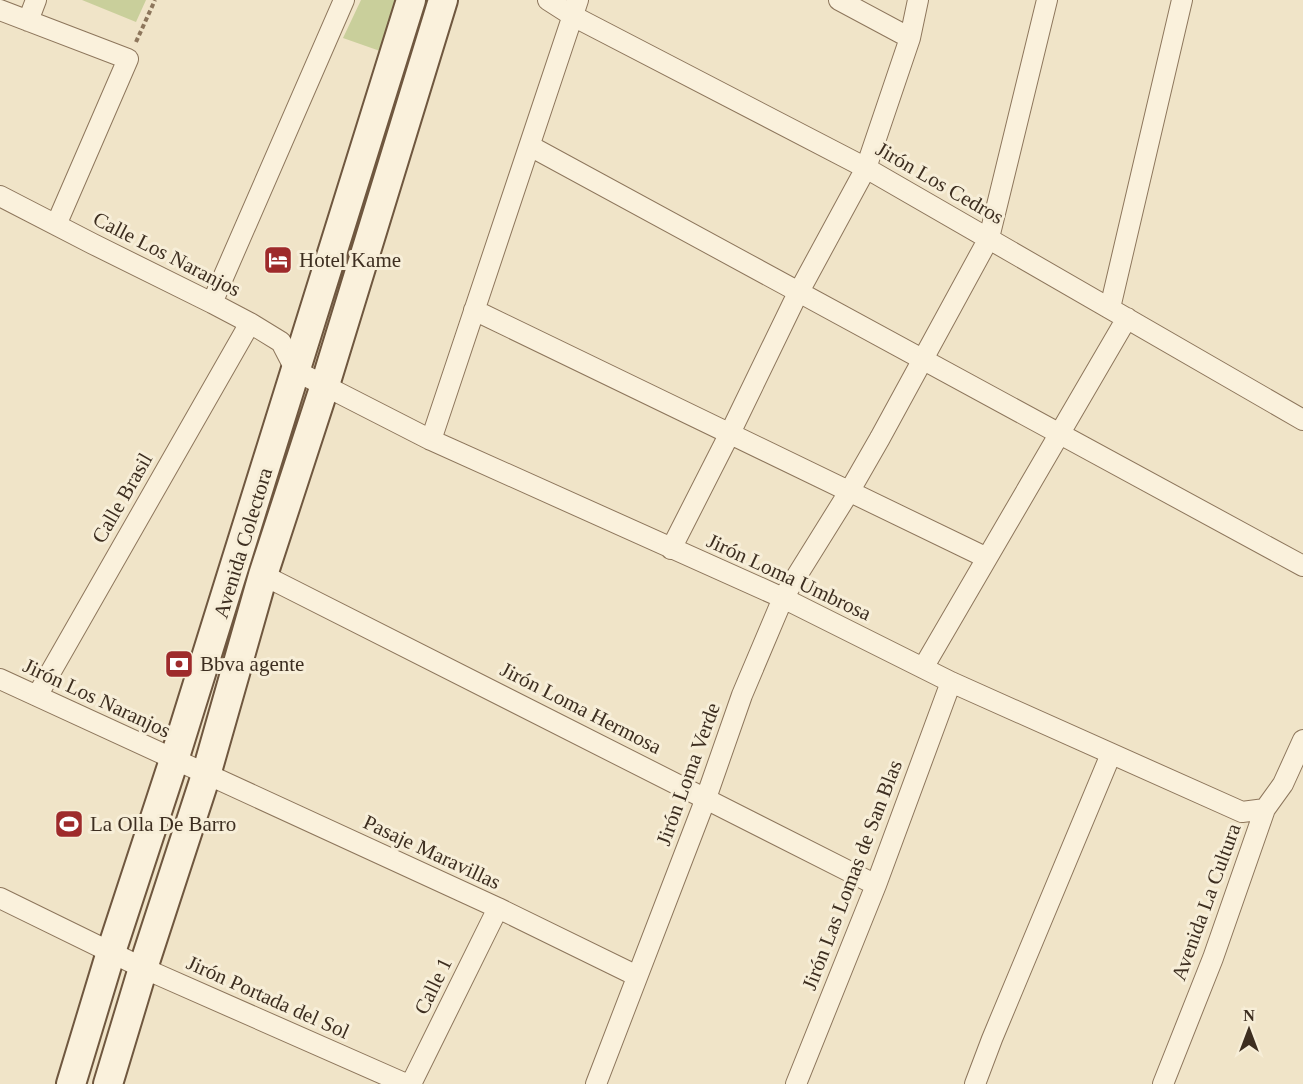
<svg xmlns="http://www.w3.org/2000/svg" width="1303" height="1084" viewBox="0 0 1303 1084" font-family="'Times New Roman',serif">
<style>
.green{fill:#c9cf9b}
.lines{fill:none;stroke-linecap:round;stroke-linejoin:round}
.street-casing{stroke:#8d765c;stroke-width:22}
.secondary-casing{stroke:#6f573f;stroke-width:32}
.path{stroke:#8d765c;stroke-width:4;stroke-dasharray:4.5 3;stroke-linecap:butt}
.street{stroke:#faf1dc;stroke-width:20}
.secondary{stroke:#faf1dc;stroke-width:28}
.labels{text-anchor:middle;stroke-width:6;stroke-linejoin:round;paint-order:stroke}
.street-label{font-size:21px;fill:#3d2e20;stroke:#f7eed8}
.poi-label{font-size:21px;fill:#3d2e20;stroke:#f7eed8;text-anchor:start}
</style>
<rect width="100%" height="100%" fill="#f0e4c8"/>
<path class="green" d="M82 0H146L136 22Z
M361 0H395L380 51 343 38Z"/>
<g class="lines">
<g class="street-casing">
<path id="street" d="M548 0 573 16 866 168 1303 420
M839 0 910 38
M0 10 128 59 56 225
M28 21 36 0
M530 146 1303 566
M0 196 93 244 212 303 250 323 281 342 296 371 431 440 783 598 951 682 1242 812 1265 809
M212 303 344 0
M1110 308 1182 0
M474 310 987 558
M431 440 578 0
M671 549 733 427 795 299 866 168 910 38 918 0
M263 575 876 885
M923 668 1127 318
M0 679 498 908 637 976
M37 696 250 323
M0 898 143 968 406 1084
M411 1084 498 908
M596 1084 706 798 742 695 783 598 849 492 880 438 989 238 1047 0
M796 1084 876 885 951 682
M975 1084 992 1039 1111 754
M1163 1084 1213 958 1265 809 1283 784 1303 740"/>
</g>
<g class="secondary-casing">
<path id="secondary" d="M71 1084 111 952 174 760 411 0
M108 1084 143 968 206 775 263 575 325 385 443 0"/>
</g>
<path class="path" d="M136 42 155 0"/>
<use href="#street" class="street"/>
<use href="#secondary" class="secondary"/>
</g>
<defs>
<g id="hotel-square" transform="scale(1.5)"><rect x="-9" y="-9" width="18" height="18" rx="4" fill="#9e2a2b" stroke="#f7eed8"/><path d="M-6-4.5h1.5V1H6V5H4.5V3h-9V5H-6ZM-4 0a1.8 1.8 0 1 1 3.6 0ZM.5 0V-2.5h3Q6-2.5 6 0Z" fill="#fff"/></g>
<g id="bank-square" transform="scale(1.5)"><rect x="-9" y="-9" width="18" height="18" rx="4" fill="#9e2a2b" stroke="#f7eed8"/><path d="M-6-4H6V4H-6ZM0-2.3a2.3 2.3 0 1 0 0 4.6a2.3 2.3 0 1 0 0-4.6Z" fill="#fff"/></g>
<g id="stadium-square" transform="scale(1.5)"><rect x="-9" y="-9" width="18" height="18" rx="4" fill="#9e2a2b" stroke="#f7eed8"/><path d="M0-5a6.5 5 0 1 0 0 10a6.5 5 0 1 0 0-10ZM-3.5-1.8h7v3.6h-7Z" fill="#fff"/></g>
</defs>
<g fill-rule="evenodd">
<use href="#hotel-square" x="278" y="260"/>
<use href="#bank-square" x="179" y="664"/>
<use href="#stadium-square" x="69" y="824"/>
</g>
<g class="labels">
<g class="street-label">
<text transform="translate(940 183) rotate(30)" y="7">Jirón Los Cedros</text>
<text transform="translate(167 254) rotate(27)" y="7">Calle Los Naranjos</text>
<text transform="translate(122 498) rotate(-60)" y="7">Calle Brasil</text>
<text transform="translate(243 543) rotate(-73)" y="7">Avenida Colectora</text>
<text transform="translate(789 577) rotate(25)" y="7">Jirón Loma Umbrosa</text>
<text transform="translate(97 698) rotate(25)" y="7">Jirón Los Naranjos</text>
<text transform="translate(581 708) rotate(27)" y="7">Jirón Loma Hermosa</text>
<text transform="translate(688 774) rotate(-70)" y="7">Jirón Loma Verde</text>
<text transform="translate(432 852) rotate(25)" y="7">Pasaje Maravillas</text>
<text transform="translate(852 875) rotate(-69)" y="7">Jirón Las Lomas de San Blas</text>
<text transform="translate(1206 902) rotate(-70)" y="7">Avenida La Cultura</text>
<text transform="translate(433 986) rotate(-64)" y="7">Calle 1</text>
<text transform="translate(268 997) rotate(24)" y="7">Jirón Portada del Sol</text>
</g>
<g class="poi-label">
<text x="299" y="267">Hotel Kame</text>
<text x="200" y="671">Bbva agente</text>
<text x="90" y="831">La Olla De Barro</text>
</g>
</g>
<g transform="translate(1249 1030)" stroke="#f7eed8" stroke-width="4.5" paint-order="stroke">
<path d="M0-4.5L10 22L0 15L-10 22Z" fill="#3d2e20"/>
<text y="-9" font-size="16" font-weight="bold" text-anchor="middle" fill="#3d2e20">N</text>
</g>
</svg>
